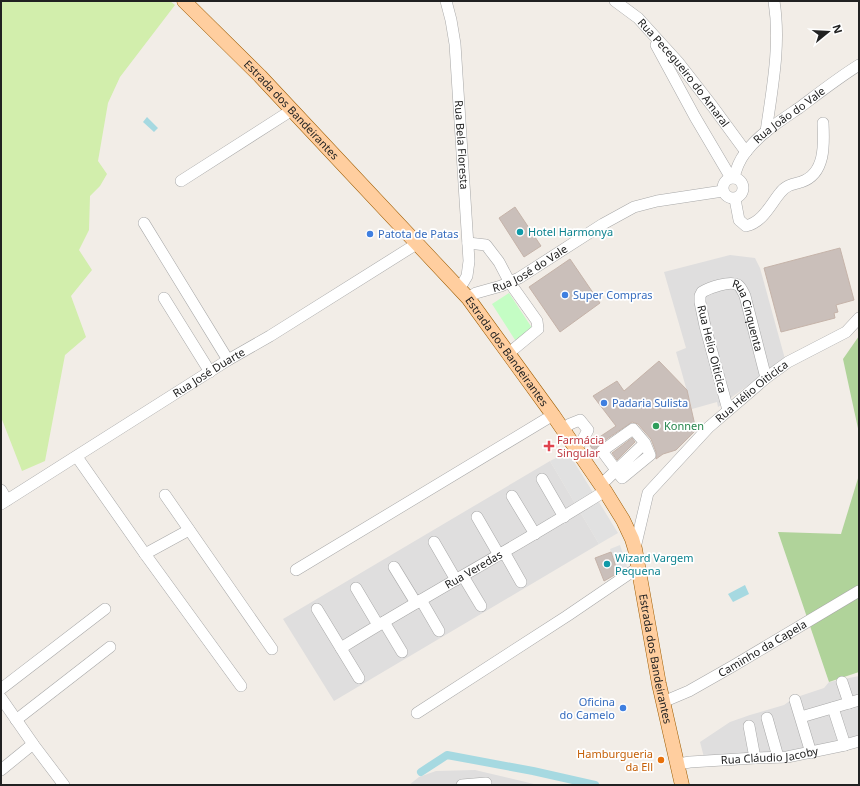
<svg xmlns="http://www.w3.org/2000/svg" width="860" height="786" viewBox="0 0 860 786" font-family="'Noto Sans',sans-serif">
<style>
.residential{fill:#dfdede}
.grass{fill:#d2eeac}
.forest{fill:#b0d39a}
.park{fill:#c4fdc4}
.parking{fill:#e1e1e1}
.water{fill:#a6d9e1}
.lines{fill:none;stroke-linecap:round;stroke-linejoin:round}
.canal{stroke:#a6d9e1;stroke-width:8}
.building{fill:#cabfba;stroke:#c5b3a9}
.minor-casing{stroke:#a8a8a8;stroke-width:12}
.major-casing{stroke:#9e5c00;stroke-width:15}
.minor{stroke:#fff;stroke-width:11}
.major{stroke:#ffce9f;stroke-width:14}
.culture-dot{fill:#0f9aa8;stroke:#fff;stroke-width:1.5}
.shop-dot{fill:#3f7fe0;stroke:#fff;stroke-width:1.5}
.leisure-dot{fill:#2e9e5b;stroke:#fff;stroke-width:1.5}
.health-dot{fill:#e0444e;stroke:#fff;stroke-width:1.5}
.food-dot{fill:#e8710a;stroke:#fff;stroke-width:1.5}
.labels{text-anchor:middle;stroke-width:3.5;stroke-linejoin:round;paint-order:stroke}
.street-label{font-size:11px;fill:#212121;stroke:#fff}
.culture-label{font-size:11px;fill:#0d838f;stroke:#fff;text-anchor:start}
.shop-label{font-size:11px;fill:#366cbe;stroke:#fff;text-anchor:start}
.leisure-label{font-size:11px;fill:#27864d;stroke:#fff;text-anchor:start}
.health-label{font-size:11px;fill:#be3a42;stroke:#fff;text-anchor:start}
.food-label{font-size:11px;fill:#c56008;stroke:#fff;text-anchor:end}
</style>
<rect width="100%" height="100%" fill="#f2ede7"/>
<path class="residential" d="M730 255 755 258 760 268 785 359 718 407 717 402 692 409 676 352 686 348 664 272Z
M550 461 599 544 334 701 283 619Z
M859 676V739L814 754 705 761 700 742 730 722 750 715 784 705 794 698 824 688 829 682Z
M475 770 538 785H409L419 777 436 771Z"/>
<path class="grass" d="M1 1H170L175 5 120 77 108 103 98 161 107 174 100 186 90 196 89 230 79 250 92 270 71 296 86 337 65 355 45 461 22 471 1 417Z"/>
<path class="forest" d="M859 336V433L843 359Z
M859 475V672L829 682 778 532 841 534Z"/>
<path class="park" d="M509 293 534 331 517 343 492 304Z"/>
<path class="parking" d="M568 452 618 533 599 544 550 461Z
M620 545 627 567 618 570 610 549Z"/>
<path class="water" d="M147 117 158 128 154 132 143 122Z
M745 585 749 594 733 602 728 594Z"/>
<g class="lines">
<path class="canal" d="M421 772 447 755 533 771 595 785"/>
</g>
<path class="building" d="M515 207 541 246 524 257 499 218Z
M840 248 854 300 836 305 838 312 834 313 835 318 781 332 764 268Z
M570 259 600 303 560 332 529 287Z
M659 361 687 390 696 430 676 450 663 454 656 459V452L651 439 638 424 632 422 598 445 596 449V454L589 444 616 426 593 396 617 381 624 391Z
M632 438 635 442 617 460 612 453Z
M611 552 618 573 604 581 595 558Z"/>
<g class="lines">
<g class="minor-casing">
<g id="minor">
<path id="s1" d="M446 1 451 20 455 44 469 261 467 276 460 288"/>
<path id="s2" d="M615 1 638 18 678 62 713 107 746 152"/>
<path d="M656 45 695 117 731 178"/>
<path d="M766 132C772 89 781 45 774 1"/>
<circle cx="733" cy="188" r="10"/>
<path id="s3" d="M734 178C736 169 739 161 745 153 759 134 780 121 799 108 819 93 838 78 859 65"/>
<path d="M181 181 292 110"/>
<path d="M735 199 739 220 746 226C763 222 770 205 780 193 786 185 793 184 801 182 826 174 824 143 823 123"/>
<path d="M144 223 228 360"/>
<path d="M468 243 486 245 499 262 510 283 537 321 538 329 509 353"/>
<path d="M164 298 210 372"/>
<path id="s4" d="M468 298 476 293 501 286 519 278 603 224 634 207 657 201 723 191"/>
<path id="s5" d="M728 410 705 326 700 302V296L702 292C709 288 730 280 738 285 741 287 743 292 745 296L766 378"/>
<path d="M563 429 570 424 580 420 588 430 582 441 575 447"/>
<path d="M77 457 145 554 241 686"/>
<path d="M542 479 564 517"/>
<path d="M601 485C615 471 630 457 645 443L633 429 602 451 622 478 650 455 645 443"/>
<path d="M1 490 7 500"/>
<path d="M165 495 272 649"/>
<path d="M512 496 535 534"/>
<path id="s6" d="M1 504 228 360 270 336 418 243"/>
<path d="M477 517 499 555"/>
<path d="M434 542 456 580"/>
<path id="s7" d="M635 548 648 493 709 427 766 378 788 362 846 332 859 318"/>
<path d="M504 552 521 582"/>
<path d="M145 554 189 530"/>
<path d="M394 567 416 603"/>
<path d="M296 570 553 415"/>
<path d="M463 576 481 606"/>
<path d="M356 588 378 625"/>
<path d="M421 600 439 631"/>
<path d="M317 609 359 678"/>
<path d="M384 622 402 652"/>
<path id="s8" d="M341 648C428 594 518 546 605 491"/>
<path d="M842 682 849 703"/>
<path d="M1 689 105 609"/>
<path d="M1 698 33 744 64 785"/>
<path d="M795 700 811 753"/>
<path id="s9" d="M663 702 689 691 733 666 859 591"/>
<path d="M833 708 845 745"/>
<path d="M417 713 567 616 639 567"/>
<path d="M801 717 859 700"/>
<path d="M767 718 778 757"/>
<path d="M16 720 110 647"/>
<path d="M749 726 755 758"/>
<path id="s10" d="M678 764 690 762 755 758 787 757 845 745 859 741"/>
<path d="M1 770 33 744"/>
<path d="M462 785 486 783"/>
</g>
</g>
<g class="major-casing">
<g id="major">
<path id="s11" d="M184 1 260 76 468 298 553 415 605 491 623 520 632 539 635 549 659 684 682 785"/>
</g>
</g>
<use href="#minor" class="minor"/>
<use href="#major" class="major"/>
</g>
<g class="culture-dot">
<circle cx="520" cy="232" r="4"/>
<circle cx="607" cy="564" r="4"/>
</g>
<g class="shop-dot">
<circle cx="370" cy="234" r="4"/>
<circle cx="565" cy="295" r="4"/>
<circle cx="604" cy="403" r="4"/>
<circle cx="623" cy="708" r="4"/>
</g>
<circle class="leisure-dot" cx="656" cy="426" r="4"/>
<path class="health-dot" d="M547 440h4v4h4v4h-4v4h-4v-4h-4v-4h4z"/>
<circle class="food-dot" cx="661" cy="760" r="4"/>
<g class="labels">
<g class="street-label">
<text dy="4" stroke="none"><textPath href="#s2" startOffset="100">Rua Pecegueiro do Amaral</textPath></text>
<text dy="4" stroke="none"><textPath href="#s11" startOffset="153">Estrada dos Bandeirantes</textPath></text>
<text dy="4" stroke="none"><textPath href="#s3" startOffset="86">Rua João do Vale</textPath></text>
<text dy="4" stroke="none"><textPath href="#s1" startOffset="145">Rua Bela Floresta</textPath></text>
<text dy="4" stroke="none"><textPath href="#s4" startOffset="69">Rua José do Vale</textPath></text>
<text dy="4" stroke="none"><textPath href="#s5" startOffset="192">Rua Cinquenta</textPath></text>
<text transform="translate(712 349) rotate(76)" y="4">Rua Helio Oiticica</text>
<text dy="4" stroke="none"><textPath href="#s11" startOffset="477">Estrada dos Bandeirantes</textPath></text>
<text dy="4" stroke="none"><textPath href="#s6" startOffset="246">Rua José Duarte</textPath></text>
<text dy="4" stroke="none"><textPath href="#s7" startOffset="202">Rua Hélio Oiticica</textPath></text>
<text dy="4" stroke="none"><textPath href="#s8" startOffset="154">Rua Veredas</textPath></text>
<text dy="4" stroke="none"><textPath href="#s9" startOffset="113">Caminho da Capela</textPath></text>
<text dy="4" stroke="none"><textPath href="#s11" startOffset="825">Estrada dos Bandeirantes</textPath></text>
<text dy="4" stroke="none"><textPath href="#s10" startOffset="92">Rua Cláudio Jacoby</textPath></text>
</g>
<g class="culture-label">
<text x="528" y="236">Hotel Harmonya</text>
<text x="615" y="562">Wizard Vargem<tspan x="615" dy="13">Pequena</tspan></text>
</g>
<g class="shop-label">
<text x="378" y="238">Patota de Patas</text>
<text x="573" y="299">Super Compras</text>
<text x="612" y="407">Padaria Sulista</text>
<text x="615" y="706" text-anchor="end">Oficina<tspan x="615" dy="13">do Camelo</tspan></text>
</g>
<g class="leisure-label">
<text x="664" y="430">Konnen</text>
</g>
<g class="health-label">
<text x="557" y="444">Farmácia<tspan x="557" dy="13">Singular</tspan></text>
</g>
<g class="food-label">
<text x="653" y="758">Hamburgueria<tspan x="653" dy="13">da Ell</tspan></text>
</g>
</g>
<rect width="860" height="786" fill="none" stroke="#212121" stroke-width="4"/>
<g transform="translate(828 32) rotate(72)" stroke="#ffffff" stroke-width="3" paint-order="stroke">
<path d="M0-3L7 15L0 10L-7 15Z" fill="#212121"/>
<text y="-6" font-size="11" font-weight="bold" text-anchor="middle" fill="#212121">N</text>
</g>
</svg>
